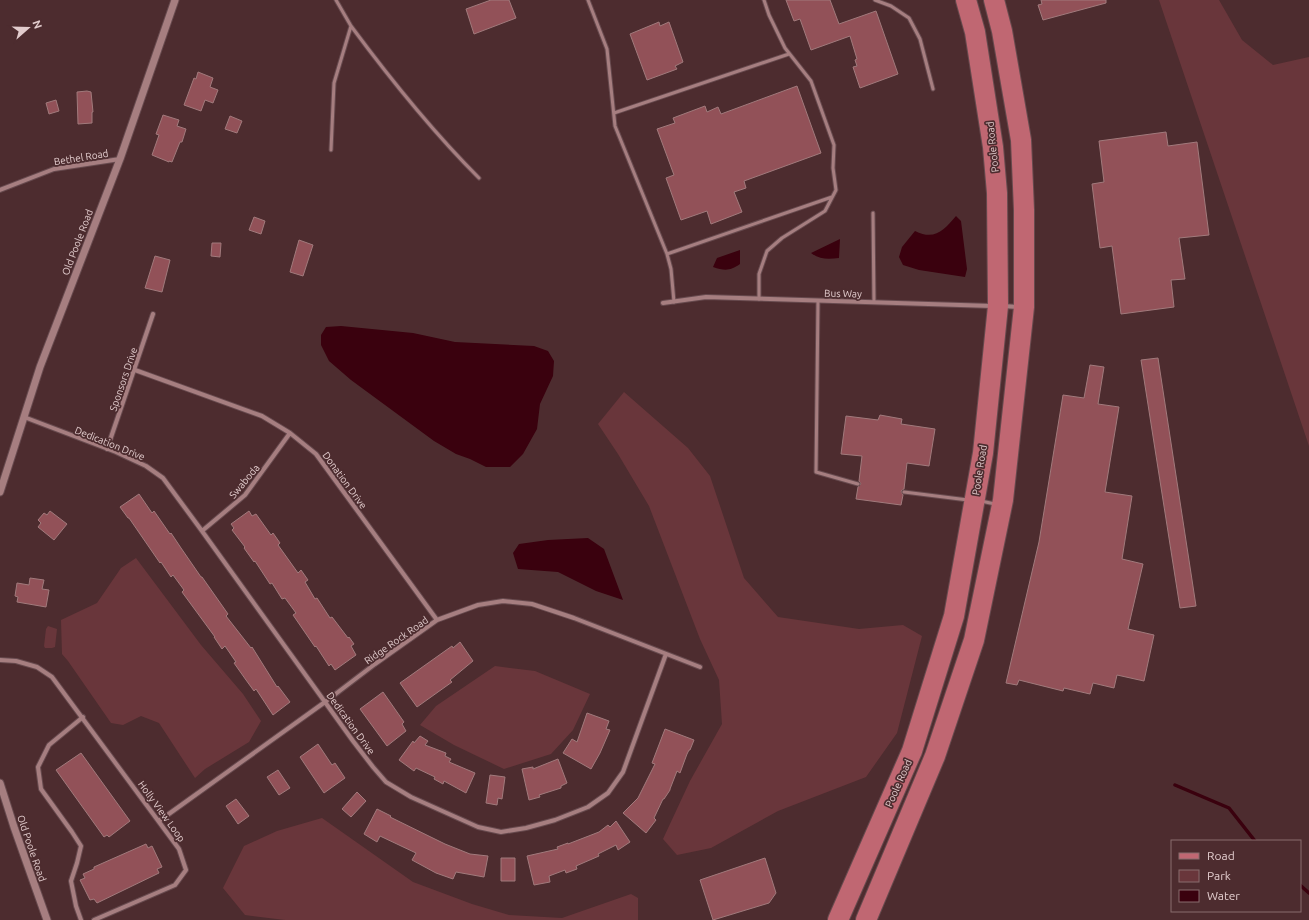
<svg xmlns="http://www.w3.org/2000/svg" width="1309" height="920" viewBox="0 0 1309 920" font-family="Ubuntu,sans-serif">
<style>
.green{fill:#69363b}
.water{fill:#3a010e}
.lines{fill:none;stroke-linecap:round;stroke-linejoin:round}
.stream{stroke:#3a010e;stroke-width:3.5}
.building{fill:#925158;stroke:#a17a7c}
.service-casing{stroke:#674a4e;stroke-width:5}
.minor-casing{stroke:#674a4e;stroke-width:6}
.tertiary-casing{stroke:#674a4e;stroke-width:9}
.primary-casing{stroke:#674a4e;stroke-width:22}
.service{stroke:#a67e80;stroke-width:3}
.minor{stroke:#a67e80;stroke-width:4}
.tertiary{stroke:#a67e80;stroke-width:7}
.primary{stroke:#c06772;stroke-width:20}
.labels{text-anchor:middle;stroke-width:3.5;stroke-linejoin:round;paint-order:stroke}
.street-label{font-size:10px;fill:#e2cccd;stroke:#4d2c2f}
</style>
<rect width="100%" height="100%" fill="#4d2c2f"/>
<path class="green" d="M1159 0H1219L1242 40 1273 65 1309 57V446Z
M624 392 688 448 710 476 744 578 778 617 859 629 903 625 922 636 897 733 866 777 778 811 711 848 677 855 663 839 690 781 722 724 719 680 700 639 649 506 618 454 598 424Z
M136 558 201 645 243 694 261 721 249 742 205 769 195 778 159 723 141 716 123 725 111 723 68 661 62 654 61 620 97 603 121 568Z
M48 626 57 629 55 647 52 648H45L44 646 46 629Z
M495 666 535 671 590 694 573 730 551 754 504 769 454 745 420 725 436 706Z
M322 818 413 882 472 904 509 915 562 918 631 894 638 898V920H285L245 915 223 888 244 846 277 831Z"/>
<path class="water" d="M956 216 961 221 967 269 965 277 919 270 903 265 899 257 902 247 915 231C935 241 944 230 956 216Z
M840 239 839 258C829 259 820 260 811 253Z
M740 250V264C730 271 725 271 713 267L717 258Z
M341 326 413 333 455 342 534 346 548 351 554 361 553 376 540 404 537 429 523 454 510 467H486L470 459 456 454 434 441 351 380 329 361 321 345V335L326 327Z
M588 538 604 549 623 600 596 591 558 572 518 569 513 553 519 544 548 540Z"/>
<g class="lines">
<path class="stream" d="M1175 785 1229 808 1255 841
M1300 885 1309 893"/>
</g>
<path class="building" d="M491 0H509L516 18 474 34 466 9Z
M786 0H830L839 24 876 11 898 74 860 88 853 67 857 66 855 60 857 59 850 36 811 50 800 19 794 21Z
M1041 0H1106V3L1043 20 1038 5 1042 4Z
M659 22 660 26 669 22 683 62 675 66 677 69 647 80 630 34Z
M198 72 213 78 210 87 218 90 213 103 205 100 201 111 184 105 194 78 196 79Z
M797 86 821 153 744 181 746 188 734 192 742 212 711 224 707 211 681 220 666 178 674 175 657 129 675 123 673 118 705 106 707 112 718 107 721 114Z
M87 91 91 92 93 112H92V123L78 124 77 92Z
M56 100 59 111 49 114 46 103Z
M163 115 179 120 177 126 186 129 182 142H180L172 162 169 161V162L152 155 159 135 156 134Z
M230 116 242 121 237 133 225 129Z
M1166 132 1168 146 1197 142 1209 235 1179 238 1185 279 1171 280 1174 307 1121 314 1112 246 1100 248 1092 184 1104 182 1099 141Z
M254 217 265 221 261 234 249 230Z
M299 240 313 245 303 276 290 272Z
M212 243H221L220 257 211 256Z
M155 256 170 260 162 292 145 288Z
M1158 358 1196 606 1180 608 1141 360Z
M1090 365 1104 367 1098 404 1119 407 1105 492 1132 496 1122 559 1143 564 1128 629 1154 635 1144 681 1117 675 1114 688 1093 683 1090 694 1064 688 1063 691 1019 680 1017 685 1006 683 1039 542 1063 395 1084 398Z
M880 415 902 419 901 424 935 429 929 466 907 463 904 489 901 491 903 495 901 505 856 499 858 487 861 484 859 481 862 456 841 454 846 416 878 420Z
M139 494 152 513 154 511 170 534 171 533 181 548 201 577H202L228 614 226 616 251 648 252 647 277 687 278 686 290 702 273 715 256 689 254 691 246 680 234 663 236 662 225 646 222 649 214 637H215L182 592 184 590 173 575 171 577 161 562 160 563 129 518H128L120 507Z
M50 511 67 524 54 540 38 527 41 523 38 520 44 513 47 515Z
M249 511 252 516 256 514 271 535 273 533 280 543 278 545 298 573 301 570 308 580 305 582 315 599 317 598 330 618 332 617 348 638 349 637 354 644 351 646 356 655 335 670 331 664 329 666 316 646 315 647 293 615 296 613 285 598 282 599 272 583 270 584 255 561 254 562 244 548 245 547 232 530 234 528 231 524Z
M30 578 44 580 42 589 49 590 46 607 17 602 18 597 15 596 17 583 29 585Z
M460 642 473 661 450 680 452 682 417 707 400 683 452 646 453 648Z
M383 692 404 722 402 724 406 731 387 746 360 709Z
M587 713 609 721 606 729 610 730 600 753 591 769 563 753 572 739 577 742Z
M665 729 694 740 690 750H689L687 754 680 773 677 771 670 789V790L664 799H663L654 818 656 820 646 833 623 813 638 798 655 764 652 763Z
M420 736 428 741 425 745 446 753 445 756 451 759 449 762 475 773 466 793 444 781 443 784 434 779 435 777 416 768 414 771 399 760 413 741 414 743Z
M318 744 332 765 335 763 345 778 324 793 300 757Z
M81 753 130 821 109 837 107 835 104 837 56 770Z
M558 759 567 783 561 786V788L539 795 540 797 529 800 522 769 533 767V769Z
M278 770 290 788 279 795 267 777Z
M490 775 505 777 502 799 498 798 497 805 486 803Z
M357 792 366 801 351 817 342 809Z
M236 799 249 816 238 824 226 806Z
M377 809 391 816 390 817 445 844 470 854 488 856 484 877 456 872 453 879 436 873 412 860 416 853 380 836 377 842 364 834Z
M616 821 630 842 618 850 616 845 598 854 599 856 576 866 577 869 566 873 565 870 549 876 550 882 534 885 527 856 558 849 557 847 568 843V844L599 832 608 825 610 827Z
M146 844 148 848 152 846 162 867 157 869 159 873 97 903 94 899 90 900 80 880 85 878 83 874 94 869V867Z
M501 858H515V881H501Z
M765 858 776 893 769 903 713 920 700 880Z"/>
<g class="lines">
<g class="service-casing">
<path id="service" d="M588 0 607 49 615 126 667 254 671 269 674 302
M875 0 891 6 909 18 920 39 933 89
M351 26C391 80 432 131 479 178
M614 113 789 54
M331 150 334 83 351 26 336 0
M873 213 874 302
M667 254 832 197
M759 299V274L767 251 782 238 825 211 836 190 833 168 834 145 811 81 785 48 769 15 764 0
M818 301 816 472 858 484
M904 492 968 500
M981 501 995 504"/>
</g>
<g class="minor-casing">
<path id="minor" d="M0 190 54 169 120 159
M663 303 706 297 992 306
M1003 306 1018 307
M135 370 262 416 290 433 316 454 437 620
M24 417 116 452 146 466 163 478 202 531 353 741 373 767 386 782 411 797 478 827 501 832 526 828 555 820 588 807 608 793 623 772 666 654
M107 449 153 314
M202 531 245 495 290 433
M0 660 16 661 37 667 52 677 179 849 186 870 175 885 94 920
M159 821 325 702 375 664 437 620 478 605 503 601 532 604 574 618 700 667
M81 920 76 906 71 881 77 863 81 846 72 832 41 789 38 767 49 745 83 717"/>
</g>
<g class="tertiary-casing">
<path id="tertiary" d="M0 492 40 367 120 159 175 0
M0 783 14 827 47 920"/>
</g>
<g class="primary-casing">
<path id="primary" d="M838 920 912 751 954 616 983 453 998 306 997 193 993 147 975 32 966 0
M866 920 935 756 974 640 1003 500 1024 307V210L1021 140 1002 31 994 0"/>
</g>
<use href="#service" class="service"/>
<use href="#minor" class="minor"/>
<use href="#tertiary" class="tertiary"/>
<use href="#primary" class="primary"/>
</g>
<g class="labels">
<g class="street-label">
<text transform="translate(992 147) rotate(-96)" y="4">Poole Road</text>
<text transform="translate(81 157) rotate(-9)" y="4">Bethel Road</text>
<text transform="translate(77 242) rotate(-69)" y="4">Old Poole Road</text>
<text transform="translate(843 293) rotate(1)" y="4">Bus Way</text>
<text transform="translate(123 379) rotate(-71)" y="4">Sponsors Drive</text>
<text transform="translate(110 443) rotate(22)" y="4">Dedication Drive</text>
<text transform="translate(979 470) rotate(-81)" y="4">Poole Road</text>
<text transform="translate(345 480) rotate(54)" y="4">Donation Drive</text>
<text transform="translate(244 481) rotate(-50)" y="4">Swaboda</text>
<text transform="translate(396 640) rotate(-35)" y="4">Ridge Rock Road</text>
<text transform="translate(351 723) rotate(54)" y="4">Dedication Drive</text>
<text transform="translate(898 783) rotate(-66)" y="4">Poole Road</text>
<text transform="translate(162 811) rotate(54)" y="4">Holly View Loop</text>
<text transform="translate(32 848) rotate(71)" y="4">Old Poole Road</text>
</g>
</g>
<rect x="1171" y="840" width="130" height="72" fill="#4d2c2f" stroke="#896c6e"/>
<rect x="1179" y="853" width="20" height="6" fill="#c06772" stroke="#896c6e"/>
<text x="1207" y="860" font-size="12" fill="#e2cccd">Road</text>
<rect x="1179" y="870" width="20" height="12" fill="#69363b" stroke="#896c6e"/>
<text x="1207" y="880" font-size="12" fill="#e2cccd">Park</text>
<rect x="1179" y="890" width="20" height="12" fill="#3a010e" stroke="#896c6e"/>
<text x="1207" y="900" font-size="12" fill="#e2cccd">Water</text>
<g transform="translate(28 28) rotate(70)" stroke="#4d2c2f" stroke-width="3" paint-order="stroke">
<path d="M0-3L7 15L0 10L-7 15Z" fill="#e2cccd"/>
<text y="-6" font-size="11" font-weight="bold" text-anchor="middle" fill="#e2cccd">N</text>
</g>
</svg>
